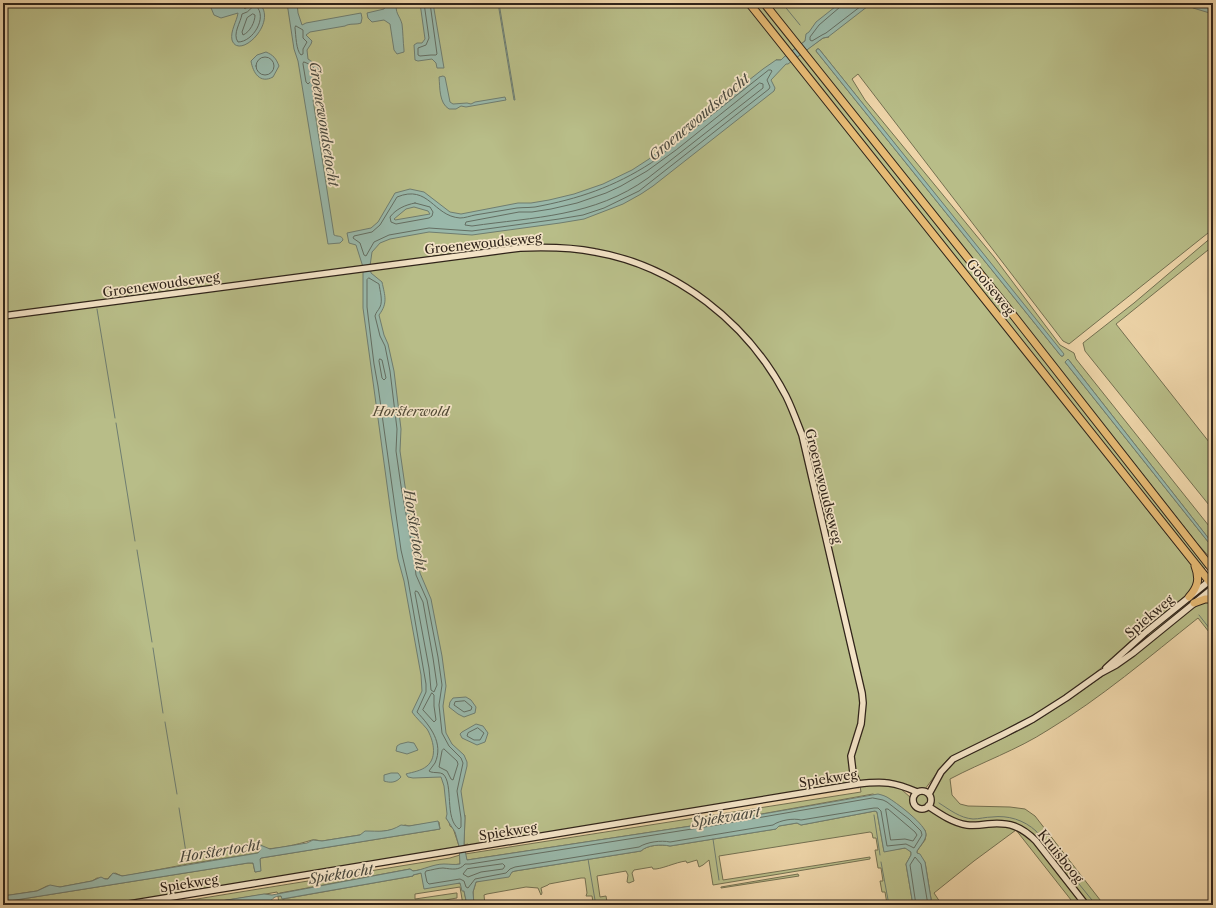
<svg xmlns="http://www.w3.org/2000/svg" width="1216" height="908" viewBox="0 0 1216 908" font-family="'Libre Caslon Text',serif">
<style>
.green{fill:#b8bd88;stroke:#747051;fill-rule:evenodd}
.water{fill:#99b8aa;stroke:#6f7d70;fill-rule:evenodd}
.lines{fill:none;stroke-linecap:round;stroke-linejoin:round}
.shore{stroke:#646e62;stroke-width:1}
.stream{stroke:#6f7d70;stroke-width:1}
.secondary-casing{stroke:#30241a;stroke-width:8}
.highway-casing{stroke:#30241a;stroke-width:9}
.secondary{stroke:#f3e3c6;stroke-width:5.5}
.highway{stroke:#e6ba74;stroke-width:7}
.labels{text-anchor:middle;stroke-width:3.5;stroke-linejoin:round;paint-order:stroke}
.street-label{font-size:13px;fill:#30241a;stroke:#f3e3c6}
.park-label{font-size:13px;font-style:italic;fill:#524a36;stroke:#f3e3c6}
.water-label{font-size:14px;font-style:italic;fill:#4a493e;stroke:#f3e3c6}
</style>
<rect width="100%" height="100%" fill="#edd4a8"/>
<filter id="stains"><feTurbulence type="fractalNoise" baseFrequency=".005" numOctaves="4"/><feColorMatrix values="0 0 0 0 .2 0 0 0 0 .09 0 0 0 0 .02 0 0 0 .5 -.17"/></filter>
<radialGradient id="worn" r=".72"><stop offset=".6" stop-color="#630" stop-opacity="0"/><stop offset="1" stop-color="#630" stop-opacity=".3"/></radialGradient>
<path class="green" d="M3 3H745L787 55 781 60H776L786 63 792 61 1136 493 1145 507 1192 566 1197 577 1191 591 1143 630 1091 677 1049 706 1030 717 992 738 952 756 946 761 925 789C912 792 902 782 889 780 879 779 869 783 860 781 854 776 857 770 849 763L851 779 847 784 469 846 468 844 464 845 465 815 446 818 449 822 450 826 453 828 459 846 451 849 111 905H3V902L248 863H253L255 872 260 871V859L261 858 440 829 439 822 409 826 405 825 397 829 322 841C319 841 315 839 312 840 296 845 278 849 261 849L258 853 188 864 130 875 122 876 115 873 110 876 108 879 97 878 92 881 60 887 47 886 37 891 3 896Z
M751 3H761L796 48 791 52Z
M768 3H1213V229L1069 344 1063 341 858 74 852 79 865 100 994 257 1060 345 1074 353 1076 359 1213 531V544L1068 359 1065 362 1213 548V561L1196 542 1115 439 1104 427 894 161 885 148 870 132 806 50 823 38 829 37 817 22 805 41 801 44ZM817 49H819L1063 354V356H1061L816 51Z
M801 54C937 224 1072 395 1207 566L1204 569 1152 503 1139 489 795 58Z
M1213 236V246L1116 324 1213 447V510L1085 351 1083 343 1134 303Z
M1200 590 1203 594 1113 665 1149 630Z
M1213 600V637L1198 618C1149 657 1101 698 1048 730 1017 750 982 762 950 779L952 795 960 804 968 806 1010 807 1025 809 1035 816 1104 905H1075L1016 830 974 861 934 893 942 905H932L925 862 917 853V851L925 840 926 835 925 830 911 816 873 794 711 823 467 860 465 854 861 792 860 786 872 785 892 786 901 789 911 798 914 807 924 810 932 806 931 795 944 772 954 762 1028 726 1067 701 1147 645 1198 604Z
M916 800a6 6 0 1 1 12 0a6 6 0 1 1-12 0Z
M875 811 877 812 884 851 906 848 911 852V855L906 864 913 905H884L887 904 885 892H882L880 881H883L881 868H878L875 850H878L876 838H873L872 833 870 832 719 856 723 880 870 857V859L713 885 709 860 703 865 699 867 697 860 687 863 686 861C676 862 660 870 653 869L652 867 634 870 632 873 634 881 629 883 627 882 628 875 626 871 597 876 600 897 606 896 607 902 595 904 593 902 592 896H586L587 893 585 878H581L549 884 548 885 541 888 542 893 541 895 538 888 526 887 487 894 484 895 485 905H474L473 892 476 882 515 871 641 851C647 845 661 844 670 846L776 829 779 826 797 823 801 825Z
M460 855V864L413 871 410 869 280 893 278 894 277 892 266 894 196 905H160L450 858Z
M421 873 461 884 464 891 467 905H463L460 887 415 894V899L456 893H457V898L414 905H279L278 896H281L283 899 413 876V875Z
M798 874 799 876 721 888V887Z"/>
<path class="water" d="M209 3H239L245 9 251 4 259 3C279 22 239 61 232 40 230 31 237 21 238 13L221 18 214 15Z
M287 3H297L298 13 302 25 306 23 361 13 362 18 361 23C356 25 350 23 345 26L310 32 306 35 312 41 311 44 307 50 308 59C322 68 323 72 312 86L314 99 313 100 334 235C338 237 342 235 343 240L340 243 328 244 298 61 294 49Z
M387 3H397C394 12 400 16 402 24 403 32 403 41 404 50V52L397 54 394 50 390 24 384 20 372 22 368 18 367 13 384 9Z
M420 3H433L444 68H437L436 63 432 59 418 61 415 60 414 45 417 43H422L425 39Z
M498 3H499L515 100H514Z
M840 3H872L828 37 823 38 788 64H786L771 80 775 88 774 91 653 186 641 194 623 204 584 219 560 223 472 235 429 232 390 239 380 243 372 252 370 266 371 273 382 282C385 296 388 303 379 315L384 335 388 344 394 371 401 429 400 451 405 486 418 558 420 573 431 599 442 656 446 686 443 706 446 733 452 744 464 755 467 762V766L461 791 465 818 464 845 467 860 711 823 878 794C882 795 886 796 890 799 898 804 926 825 926 834 926 840 920 846 917 851V853L920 854 925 862 932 905H913L906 864 911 855V852L905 848 884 852 877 812 875 811 801 825 797 823 779 826 776 829 670 846C661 844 647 845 641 851L515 871 512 872 509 877 476 882 473 892 474 905H467L464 891H462L460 883 424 889 421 873 413 875V876L282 899 281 896C277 896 273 897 271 901V905H264L262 901 239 905H196L264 894 272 895 410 869 413 871C423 870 433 864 444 864 450 864 454 865 460 864L459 846 455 832 446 818 447 814 444 786 441 777 413 778 408 777 406 774C413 772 421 771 427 766 438 757 433 739 427 729 422 723 416 718 412 712L422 691 421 675 404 581 398 559 391 514 363 308V267L356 245 349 243 347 233 371 228 378 222 395 193 410 189 424 192 450 212 461 214 518 203H531L549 200 574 194 603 184 632 170 649 159 763 69 776 60H781L784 57 805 41 806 34 809 32 816 22ZM414 207 428 211 430 214 395 220 394 219 406 209Z
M1187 3H1206L1213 5V14L1193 8Z
M817 49H819L1064 354 1063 356H1061L816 51Z
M266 52C273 55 276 58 279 66L273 77C260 84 253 73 251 61L257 55Z
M443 76 445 77 450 102 453 104 467 103 471 104 475 102 505 97 506 100 466 107 461 106 456 109H449C439 103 440 88 439 77Z
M1068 359 1213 544V548L1065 362Z
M466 697 471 700 476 707 475 713 464 717 458 714 449 707 450 702 453 698Z
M476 724 483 726 488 733 485 742 477 745 462 738 460 734 462 732Z
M408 742 414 743 418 750 407 754 396 751 397 746 400 744Z
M391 773H398L401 777C396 783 390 783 384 781V775Z
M438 821 440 829 261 858 260 859 261 871 255 872 253 863H248L3 902V896L37 891 50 885 60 887 92 881 101 877 105 879H108L113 873 122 876 258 853 261 849 258 847V844L270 849 307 843 313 840 322 841 360 835 365 831C379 831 388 833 401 825L409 826Z"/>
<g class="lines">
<path class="shore" d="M424 3 429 38 426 45 418 48V55L420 56 431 55H436L437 54 430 3
M842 3 840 7 819 25 810 37V40L812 41 822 35 826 33 865 3
M254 6H256C268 17 253 42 238 42 232 34 241 22 242 14L247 12Z
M253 14 255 15C255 22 250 32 243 35L242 32 247 18Z
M296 26 303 30V38L307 42 303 49V54L301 55C296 50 296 36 295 28Z
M256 66a9 9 0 1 1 18 0a9 9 0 1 1-18 0Z
M304 62C318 67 319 74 308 84L306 82 303 64Z
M769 70H771L772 71 767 80 770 87 769 89 639 191 604 208 583 215 559 219 472 231 429 228 389 235 374 242 366 256 364 255 360 243 353 238 354 236 372 232 380 225 397 197C429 184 433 216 460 218 465 218 470 216 475 215 487 213 499 211 511 209 519 207 527 208 535 207 578 199 614 187 651 163Z
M760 83 763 84V88L648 178C594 217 534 217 472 226L465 225 466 222 519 212H532L551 209 577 203 606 193 621 186 647 171 676 150Z
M415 203 430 207 433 212 432 216 429 218 396 224 391 222 390 217C396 209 405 205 415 203Z
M369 278 379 284C380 291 383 301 380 307 378 311 376 312 375 316L380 336 385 346 390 371 397 429 396 451 401 486 414 558 416 575 427 600 438 657 442 685 439 705 442 733 449 746 461 758 463 763 457 791 461 818V827L459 829C444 819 454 784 443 774 440 772 434 773 431 772L429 771C431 768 433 766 435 763 444 743 430 726 417 712L426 692V684L408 580 401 550 378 386 374 364 367 307V280Z
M380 359 382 360 386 378 384 380 382 378 379 361Z
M416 591 418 592 423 602 433 658 437 685 434 692 431 690 429 668 415 593Z
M432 693 434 695V706L436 720 434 722 423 710Z
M465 701 472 707 471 710 464 712 454 705 455 702Z
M478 728 484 733 480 740H474L467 736 468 733Z
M444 749 457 761 458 764 453 780 451 779 447 771 439 767 442 751Z
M873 798 883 800 887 802 909 819 921 831 922 835 914 848 906 844 887 846 881 811 878 808H874L801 820C794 818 780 820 773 825L670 842C661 840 647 842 639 847L515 867 510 869 506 873 475 879 468 888 466 887 464 881 460 879 429 884 427 882 425 873 426 871C432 870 438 868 443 868 452 869 459 871 465 864H470L711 826Z
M886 809H888L915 832 917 835 913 841 905 839 891 840Z
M503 864 505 866 503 869 481 872 468 877 463 874 467 869Z
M916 905 910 865 915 857 921 864 928 905"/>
<path class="stream" d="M782 3 800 25
M97 309 115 418
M116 423 135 541
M137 550 152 642
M1199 615 1213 633
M153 648 163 713
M165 722 177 794
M939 803C950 810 960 818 973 819 979 819 986 817 992 817 1008 815 1024 820 1036 831L1096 905
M179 808 187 859
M874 815 880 855
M713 839 719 880
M588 859 595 900
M881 862 889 905"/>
<g class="secondary-casing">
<path id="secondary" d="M3 316 520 248C545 247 570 247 595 252 676 266 748 323 786 396 792 408 797 422 802 435L862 693 863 703 861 724 851 756 853 773 858 784
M1106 668 1146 632 1213 578
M913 800a9 9 0 1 1 18 0a9 9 0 1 1-18 0Z
M929 794 941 772 953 759 1004 734 1033 719 1066 698 1101 673 1116 665 1133 653 1213 588
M928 806C940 814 953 823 967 825 974 826 981 825 988 824 1009 822 1021 826 1036 841L1086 905
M123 905 858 784C884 781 894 782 917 792"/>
</g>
<g class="highway-casing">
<path id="highway" d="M749 3 1213 586
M764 3 1006 306 1213 570
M1189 597C1198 587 1200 579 1195 566
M1194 603 1205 599H1213"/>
</g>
<use href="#secondary" class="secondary"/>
<use href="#highway" class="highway"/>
</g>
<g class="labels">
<g class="street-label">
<text transform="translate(483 243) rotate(-6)" y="5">Groenewoudseweg</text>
<text transform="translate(161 284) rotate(-8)" y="5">Groenewoudseweg</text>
<text transform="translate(991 287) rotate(51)" y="5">Gooiseweg</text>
<text transform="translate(824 486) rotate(76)" y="5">Groenewoudseweg</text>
<text transform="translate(1149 616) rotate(-40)" y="5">Spiekweg</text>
<text transform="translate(828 778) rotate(-9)" y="5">Spiekweg</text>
<text transform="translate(508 831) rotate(-9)" y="5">Spiekweg</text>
<text transform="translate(1061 856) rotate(51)" y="5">Kruisboog</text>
<text transform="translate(189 883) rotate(-9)" y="5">Spiekweg</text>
</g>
<g class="park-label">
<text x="411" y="416">Horsterwold</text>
</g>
<g class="water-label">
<text transform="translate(699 117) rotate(-40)" y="5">Groenewoudsetocht</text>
<text transform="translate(324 124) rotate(81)" y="5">Groenewoudsetocht</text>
<text transform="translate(415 530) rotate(81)" y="5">Horstertocht</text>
<text transform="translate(726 817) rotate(-9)" y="5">Spiekvaart</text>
<text transform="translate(220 851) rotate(-9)" y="5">Horstertocht</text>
<text transform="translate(341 874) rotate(-9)" y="5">Spiektocht</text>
</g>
</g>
<rect width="1216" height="908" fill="none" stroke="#edd4a8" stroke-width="16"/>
<rect x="4" y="4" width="1208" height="900" fill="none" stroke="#30241a" stroke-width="2"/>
<rect x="8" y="8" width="1200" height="892" fill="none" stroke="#30241a"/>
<rect width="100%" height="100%" filter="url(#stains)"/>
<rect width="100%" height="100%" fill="url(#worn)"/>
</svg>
